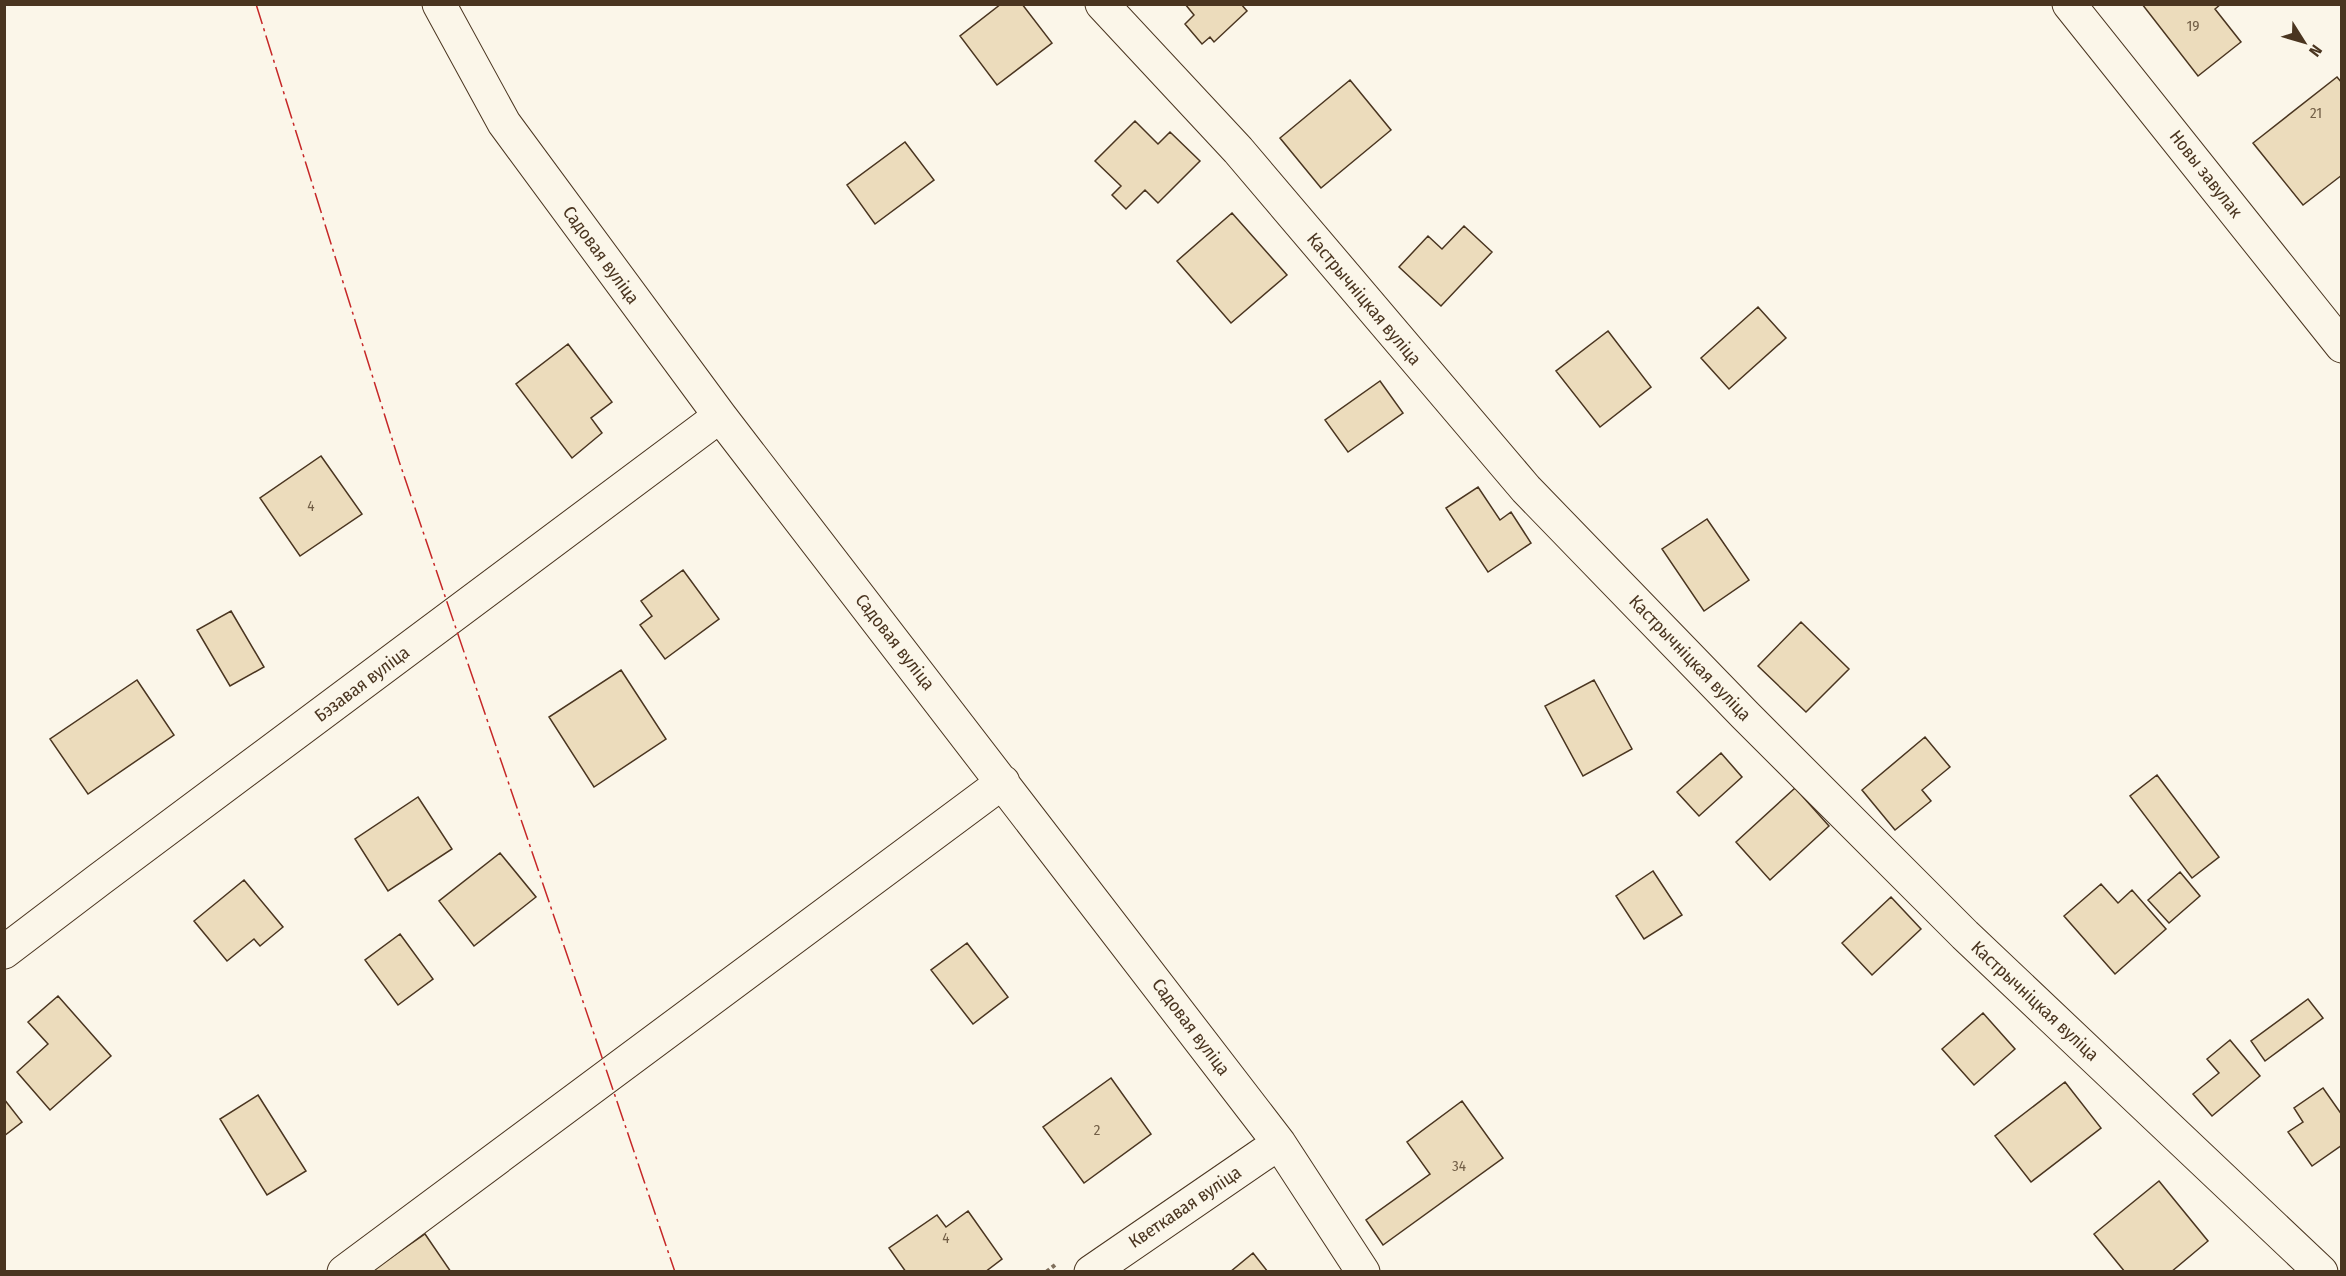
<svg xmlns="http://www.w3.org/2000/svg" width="2346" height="1276" viewBox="0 0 2346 1276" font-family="'Fira Sans Condensed',sans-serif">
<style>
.building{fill:#ecdcbc;stroke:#4a3520;stroke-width:1.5}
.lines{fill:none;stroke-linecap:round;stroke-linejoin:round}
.minor-casing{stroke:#4a3520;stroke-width:35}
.path{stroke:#7f6f5c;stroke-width:4;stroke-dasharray:4.5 3;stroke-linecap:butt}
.minor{stroke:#fbf6e9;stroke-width:33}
.power{stroke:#c62828;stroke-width:1.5;stroke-dasharray:21 4.5 3 4.5;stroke-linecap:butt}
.labels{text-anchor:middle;stroke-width:4.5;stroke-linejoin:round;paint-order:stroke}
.number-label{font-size:15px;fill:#725f47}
.street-label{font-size:18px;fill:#4a3520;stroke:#fbf6e9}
</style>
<rect width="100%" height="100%" fill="#fbf6e9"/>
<path class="building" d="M1001 4H1022L1052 43 997 85 960 36Z
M1185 4H1241L1247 11 1214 42 1210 37 1202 44 1185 24 1194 15Z
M2142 4H2221L2215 9 2241 42 2198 76Z
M2337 77 2342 83V175L2303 205 2253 143Z
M1350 80 1391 130 1321 188 1280 138Z
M1135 121 1158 144 1170 132 1200 161 1158 203 1145 190 1126 209 1112 195 1121 186 1095 161Z
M905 142 934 180 875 224 847 185Z
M1232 213 1287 275 1231 323 1177 261Z
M1464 226 1492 252 1441 306 1399 267 1428 236 1442 249Z
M1758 307 1786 338 1729 389 1701 358Z
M1608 331 1651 387 1600 427 1556 371Z
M568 344 612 402 591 418 602 433 572 458 516 384Z
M1380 381 1403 413 1348 452 1325 420Z
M321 456 362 514 300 556 260 498Z
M1478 487 1500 520 1511 512 1531 543 1488 572 1446 508Z
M1707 519 1749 580 1704 611 1662 549Z
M683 570 719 619 665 659 640 625 652 616 641 601Z
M231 611 264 667 230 686 197 630Z
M1801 622 1849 669 1806 712 1758 666Z
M621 670 666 739 594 787 549 717Z
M137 680 174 735 88 794 50 739Z
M1594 680 1632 749 1583 776 1545 706Z
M1925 737 1950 767 1922 790 1931 801 1895 830 1862 790Z
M1721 753 1742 777 1699 816 1677 792Z
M2157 775 2219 857 2192 878 2130 796Z
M1795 788 1829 826 1770 880 1736 842Z
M418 797 452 849 388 891 355 839Z
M500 853 536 897 474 946 439 901Z
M1653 871 1682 915 1644 939 1616 896Z
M2180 872 2200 896 2169 923 2148 900Z
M244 880 283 927 260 946 254 939 227 961 194 921Z
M2101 884 2118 903 2132 890 2166 929 2115 974 2064 916Z
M1891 897 1921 929 1872 975 1842 943Z
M400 934 433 979 398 1005 365 960Z
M967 943 1008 997 973 1024 931 970Z
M58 996 111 1056 50 1110 17 1072 48 1044 28 1022Z
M2308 999 2323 1018 2265 1061 2251 1041Z
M1983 1013 2015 1049 1974 1085 1942 1049Z
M2230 1040 2260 1076 2212 1116 2193 1094 2219 1073 2207 1059Z
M1111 1078 1151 1134 1084 1183 1043 1127Z
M2065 1082 2101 1128 2031 1182 1995 1136Z
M2323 1088 2342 1115V1145L2312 1166 2288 1132 2303 1122 2294 1108Z
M258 1095 306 1171 267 1195 220 1119Z
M4 1099 22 1122 4 1136Z
M1462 1101 1503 1158 1383 1245 1366 1220 1430 1174 1407 1142Z
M2159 1181 2208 1241 2171 1272H2125L2094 1234Z
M968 1211 1002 1259 985 1272H906L889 1248 937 1215 946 1227Z
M425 1234 451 1272H370Z
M1253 1253 1268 1272H1230Z"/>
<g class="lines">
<g class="minor-casing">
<path id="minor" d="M439 4 504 123 720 416 1279 1143 1363 1272
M1102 4 1238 150 1526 489 1745 715 1965 935 2321 1272
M2069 4 2342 346
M4 952 100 879 720 416
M344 1272 1003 782
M1091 1272 1279 1143"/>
</g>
<path class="path" d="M1046 1272 1055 1265"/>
<use href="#minor" class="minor"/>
<path class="power" d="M256 4 399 461 675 1272"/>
</g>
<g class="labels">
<g class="number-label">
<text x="2193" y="31">19</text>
<text x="2316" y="118">21</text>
<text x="311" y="511">4</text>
<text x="1097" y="1135">2</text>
<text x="1459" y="1171">34</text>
<text x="946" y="1243">4</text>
</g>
<g class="street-label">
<text transform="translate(2206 174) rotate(52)" y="6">Новы завулак</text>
<text transform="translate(601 255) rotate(54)" y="6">Садовая вуліца</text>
<text transform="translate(1364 299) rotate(50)" y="6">Кастрычніцкая вуліца</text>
<text transform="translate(895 642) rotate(52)" y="6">Садовая вуліца</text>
<text transform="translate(1690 658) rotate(46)" y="6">Кастрычніцкая вуліца</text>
<text transform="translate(362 684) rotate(-37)" y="6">Бэзавая вуліца</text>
<text transform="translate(2035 1001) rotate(43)" y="6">Кастрычніцкая вуліца</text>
<text transform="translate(1191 1027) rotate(53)" y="6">Садовая вуліца</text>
<text transform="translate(1185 1207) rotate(-34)" y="6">Кветкавая вуліца</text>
</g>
</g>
<rect width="2346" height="1276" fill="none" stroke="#4a3520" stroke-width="12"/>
<g transform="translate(2304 42) rotate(127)" stroke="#fbf6e9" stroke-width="4.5" paint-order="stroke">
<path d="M0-4.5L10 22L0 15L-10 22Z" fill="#4a3520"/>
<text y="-9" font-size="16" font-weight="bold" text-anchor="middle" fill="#4a3520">N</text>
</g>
</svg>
